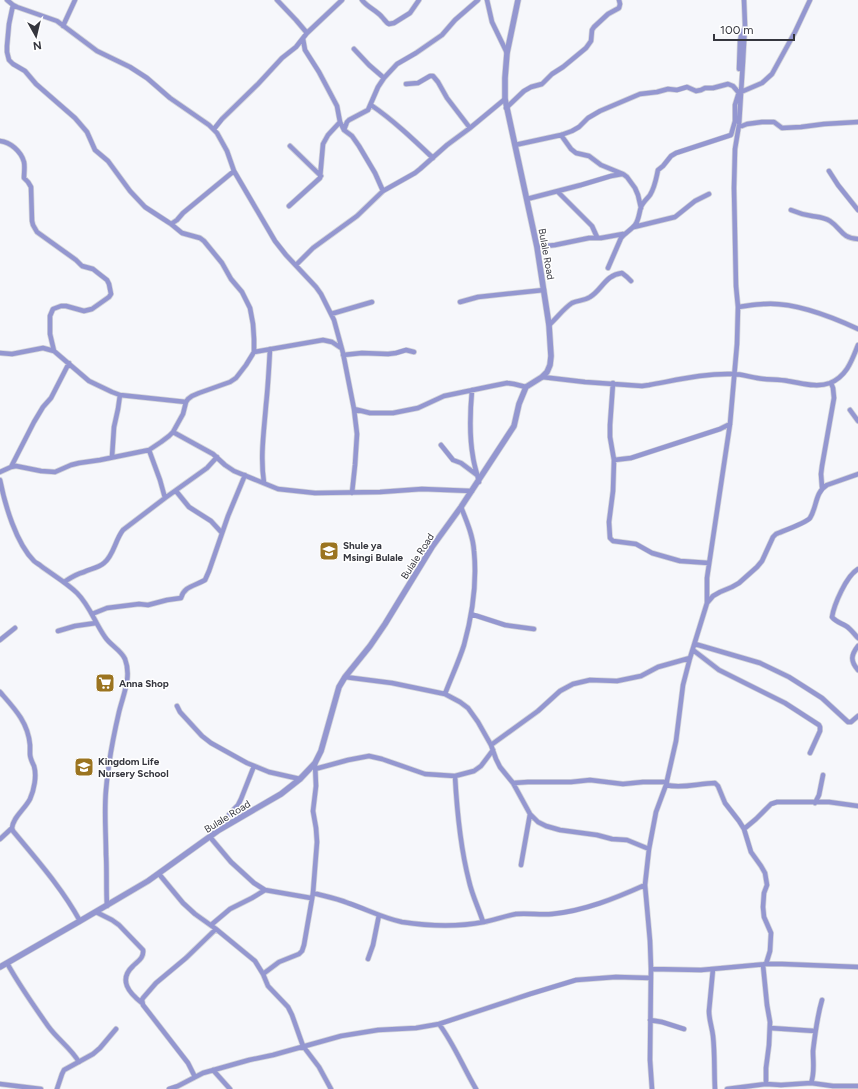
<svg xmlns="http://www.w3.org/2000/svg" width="858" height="1089" viewBox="0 0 858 1089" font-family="Figtree,sans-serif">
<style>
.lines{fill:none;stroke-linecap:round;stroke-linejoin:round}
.minor-casing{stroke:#d3d4d9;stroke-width:6}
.tertiary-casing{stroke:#d3d4d9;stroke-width:7}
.minor{stroke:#9497d0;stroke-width:4.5}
.tertiary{stroke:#9497d0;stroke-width:5.5}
.labels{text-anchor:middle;stroke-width:3;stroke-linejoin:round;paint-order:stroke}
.street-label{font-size:10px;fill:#35363e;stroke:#fff}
.poi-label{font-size:10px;font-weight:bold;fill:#35363e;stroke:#fff;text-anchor:start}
</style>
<rect width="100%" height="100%" fill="#f6f7fb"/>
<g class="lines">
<g class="minor-casing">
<path id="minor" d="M7 0 13 5 17 7 57 21 97 51 130 67 147 78 170 98 209 125 217 133 227 151 234 171 275 241 286 255 316 287 321 294 334 320 343 353 354 409 357 434 355 465 352 493
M277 0 296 20 307 33
M362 0C367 7 376 10 382 17 385 20 386 23 389 24L394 23 410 13 419 0
M487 0 492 22 507 53
M13 5 9 24 7 46V52L9 60 13 64 25 71 36 84 75 118 87 132 95 150 108 161 130 191 145 207 168 222 171 224 177 220 183 213 234 171
M63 26 75 0
M303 39 305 50 319 72 337 106 340 122 344 130 352 136 359 146 375 173 383 191
M354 49 369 65 384 78
M739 69 740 41 742 31
M406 84 418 83 430 76H433L438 82 447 98 470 128
M741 92 762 83 772 74 795 32 810 0
M371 105C393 120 413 139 433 158
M506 108 524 91 531 87 542 84 552 74 563 67 586 48 591 41 592 30 594 27 608 14 619 8 620 4 619 0
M742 126 747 124 762 122H774L782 128 801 127 824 124 858 122
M214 129 222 119 258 84 282 58 296 47 307 33 342 0
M344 130 347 122 349 120 368 110 378 87 384 78 397 64 416 53 442 35 455 20 478 0
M561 135 571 149 576 153 589 156 601 165 623 174 627 177 635 188 638 195 641 208
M0 141C10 142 21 151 24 162 25 167 24 173 24 178L28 182 31 187 32 221 33 225 37 232 76 260 82 266 93 269 98 273 107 280 109 284 111 294 109 297 92 309 84 311 66 306H61L53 309 50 316V334L54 351 89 381 112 392 120 395 186 402
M515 145 561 135 572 131 579 127 588 118 600 111 640 94 657 92 668 89 677 90 687 87 696 91 701 90 705 88H713L728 84 733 86 739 93
M290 146 321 176
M829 171 838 185 858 210
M558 192 592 226 597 237
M527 199 581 185 611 176 622 174
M289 206 320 178 323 144 328 135 340 122
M791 210C798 213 805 215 812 216 819 217 824 217 830 221 842 229 841 238 858 239
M634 227 675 217 695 201 709 194
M537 247 555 245 589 238H601L623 234
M296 265 313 248 357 216 383 191 415 173 420 169 447 145 470 128 505 99
M608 268 621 238C625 233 631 230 635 225 639 220 639 213 641 207 643 202 647 199 650 195 655 187 656 179 658 170L663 166 671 156 676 153 731 135 735 121V105L739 92
M460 302 478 297 544 290
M738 307C747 306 756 304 765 304 794 302 832 317 858 329
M331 314 372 302
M549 325C557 318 563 309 572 303 578 300 584 301 590 297 602 290 605 275 622 273L627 277 631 281
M254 352 323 340 332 342 341 348
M0 353 12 354 43 348 54 351
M343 355 362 353 388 354 396 353 406 350 414 352
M542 377 585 382 642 386 649 385C677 380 705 373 733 374 741 374 750 377 757 378 767 380 778 379 788 381 802 383 816 388 830 383 847 376 852 360 858 345
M613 383 610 425V437L614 460 613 491 609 522 610 538 613 541 636 544 652 553 680 561 709 563
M472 390C470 412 469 435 473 457 474 465 477 473 479 482
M354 409 370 413H393L418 408 444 396 492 386 507 383 514 384 526 387
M850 410 858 421
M173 432 213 454 225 465 234 471 278 489 315 493 380 492 422 489 472 491
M441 445 453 460 461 463 477 475
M149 450 160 480 165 498
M112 457 114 427 118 409 120 395
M614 460 631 458 720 429 730 424
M11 467 34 422 43 407 51 398 69 363
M0 472 11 467 16 466 41 471 55 472 71 465 79 463 100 460 149 450 161 442 169 436 173 432 183 414 186 402 188 399 192 396 199 393 230 382 236 378 246 365 254 352V339L253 324 250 308 242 292 231 279 222 263 204 241 200 238 182 233 171 224
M0 480C5 505 16 543 34 561 36 563 39 564 41 566 53 575 67 583 77 593 90 606 95 623 105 637 110 645 121 650 125 659 132 677 123 695 119 712 113 738 108 764 106 790 104 812 106 833 106 854 107 871 106 888 107 906
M264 483C260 457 264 431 266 405 268 387 269 368 270 349
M822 487 821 474 822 466 834 398 833 388 831 383
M176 491 189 507 211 521 222 533
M858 569C846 576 834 605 832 617 836 622 841 623 846 626 851 629 854 634 858 638
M64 582C70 578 76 574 84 572 90 569 98 568 104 563 114 555 115 540 123 530L165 498 207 468 217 457
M707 603 713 596 720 592 732 587 739 583 757 567 762 561 773 537 776 534C783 531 806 523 810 518 817 507 815 492 827 485L858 474
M92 614 107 608 139 604 148 605 167 600 181 598C184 586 195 586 205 580L209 571 228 516 245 475
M471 614 505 625 534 629
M58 631 75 626 96 623
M0 640 15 628
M695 644 760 663 789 677 822 698 848 722H851L858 716
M858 646C851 655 850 661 858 670
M693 650 719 670 785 703 819 725 820 727V731L810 753
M345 677 392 683 445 694 460 702 468 708 478 722 491 745 496 759 500 767 513 783 530 814 538 822 546 826 560 830 597 835 612 839 627 840 649 849
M0 692C14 708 28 722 30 745 30 748 30 751 30 754 30 758 32 762 34 766 37 776 34 790 30 799 25 809 13 817 12 828L13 831C37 860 62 888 80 921
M445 694C451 678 459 661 464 645 472 616 477 581 474 551 473 536 467 522 461 507
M177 706 180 712 202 736 211 743 247 763 269 772 300 779
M491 745 538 711 560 691 573 684 590 680 617 681 641 676 658 667 690 658
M315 769 348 760 369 756 382 759 425 774 455 776 474 771 481 766 493 750
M455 776C457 812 460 846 469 881 472 895 479 909 483 922
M513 783 528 782H571L590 780 623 784 643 782H667
M666 785C683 789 699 783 715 783L718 786 725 803 739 821 744 829 751 852 761 866 765 873 767 885 764 893 763 907 764 917 771 933 770 951 766 964
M815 803 819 795 823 775
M220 829 230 813 238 805 241 799 254 766
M744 829 756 819 771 804 777 802H829L858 806
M210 837 231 862 254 883 265 890 311 898
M0 839 12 828
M521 865 530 814
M159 874 183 903 195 914 216 929 255 961 263 974 268 986 288 1007 292 1015 303 1046 319 1067 331 1089
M313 893C324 896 336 898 348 903 366 909 383 918 402 922 428 926 458 927 484 922 494 920 505 916 516 914 528 913 540 915 552 914 584 911 616 898 645 885
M96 912 112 920 119 925 143 950C144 958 138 961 133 966 118 980 129 993 142 1003
M211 925 230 909 252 898 265 890
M368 959 373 945 379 915
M7 963C19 985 34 1006 48 1026 58 1040 70 1047 79 1062
M763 965 767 1005 770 1022 769 1045 766 1068V1084
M651 969 701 970 766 964H782L858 967
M713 969 709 1011C709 1020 712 1027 713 1036 715 1054 714 1071 715 1089
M263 974 279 962 299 954 302 951 304 945 313 893 317 842 316 828 313 811 316 786 315 763
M650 1020 662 1022 684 1029
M439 1024C454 1044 463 1067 476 1089
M770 1028 815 1031
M213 1070 230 1089
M195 1077 188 1063 143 1005 142 1000 143 998 156 983 186 958 216 929
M811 1083C815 1073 813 1062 813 1051 815 1034 817 1017 822 1000
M0 1084 41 1089
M57 1089 62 1074 64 1070 93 1054 100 1048 116 1029
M169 1089 178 1086 203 1073 249 1060 273 1055 341 1036 378 1030 416 1028 439 1024 530 994 576 980 616 977 651 978
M652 1089 650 1060 651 969 650 941 645 885 649 849 656 812 666 785 676 741 683 685 690 658 707 603V578L730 424 737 344 738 307 736 286 734 188 735 149 739 125 743 61 745 25 744 0
M727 1089 766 1084 781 1085 811 1083 833 1086H858"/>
</g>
<g class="tertiary-casing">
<path id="tertiary" d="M0 967 80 921 148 881 219 830 281 794 300 779 315 763 321 751 339 687 345 677 370 646 385 624 432 547 461 507 514 426 519 404 526 387 542 377 547 372 550 365 551 356 549 325 537 247 505 99V78L507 53 518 0"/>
</g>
<use href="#minor" class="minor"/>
<use href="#tertiary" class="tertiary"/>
</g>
<defs>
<g id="school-square" transform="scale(1)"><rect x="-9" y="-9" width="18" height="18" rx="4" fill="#9b7420" stroke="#fff"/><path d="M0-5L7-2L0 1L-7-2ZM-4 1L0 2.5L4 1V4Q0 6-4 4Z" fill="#fff"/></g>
<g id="supermarket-square" transform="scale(1)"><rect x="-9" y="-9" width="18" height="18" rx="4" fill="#9b7420" stroke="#fff"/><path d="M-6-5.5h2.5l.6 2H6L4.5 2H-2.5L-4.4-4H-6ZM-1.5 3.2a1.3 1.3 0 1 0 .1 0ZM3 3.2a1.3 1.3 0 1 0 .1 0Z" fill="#fff"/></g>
</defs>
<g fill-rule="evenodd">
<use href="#school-square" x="329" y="551"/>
<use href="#supermarket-square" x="105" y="683"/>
<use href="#school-square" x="84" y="767"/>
</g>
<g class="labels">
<g class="street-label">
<text transform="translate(547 254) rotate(80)" y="4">Bulale Road</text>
<text transform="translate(417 556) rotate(-57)" y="4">Bulale Road</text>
<text transform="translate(227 816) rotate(-32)" y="4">Bulale Road</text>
</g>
<g class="poi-label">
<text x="343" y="549">Shule ya<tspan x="343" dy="12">Msingi Bulale</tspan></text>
<text x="119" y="687">Anna Shop</text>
<text x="98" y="765">Kingdom Life<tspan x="98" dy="12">Nursery School</tspan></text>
</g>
</g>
<g transform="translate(36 36) rotate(172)" stroke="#ffffff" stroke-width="3" paint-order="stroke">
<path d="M0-3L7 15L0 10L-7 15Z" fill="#35363e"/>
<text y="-6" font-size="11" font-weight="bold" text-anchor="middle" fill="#35363e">N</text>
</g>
<path d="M714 34v6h80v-6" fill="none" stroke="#35363e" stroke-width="2"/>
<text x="720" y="34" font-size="12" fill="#35363e" stroke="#ffffff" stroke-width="3" paint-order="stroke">100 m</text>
</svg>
